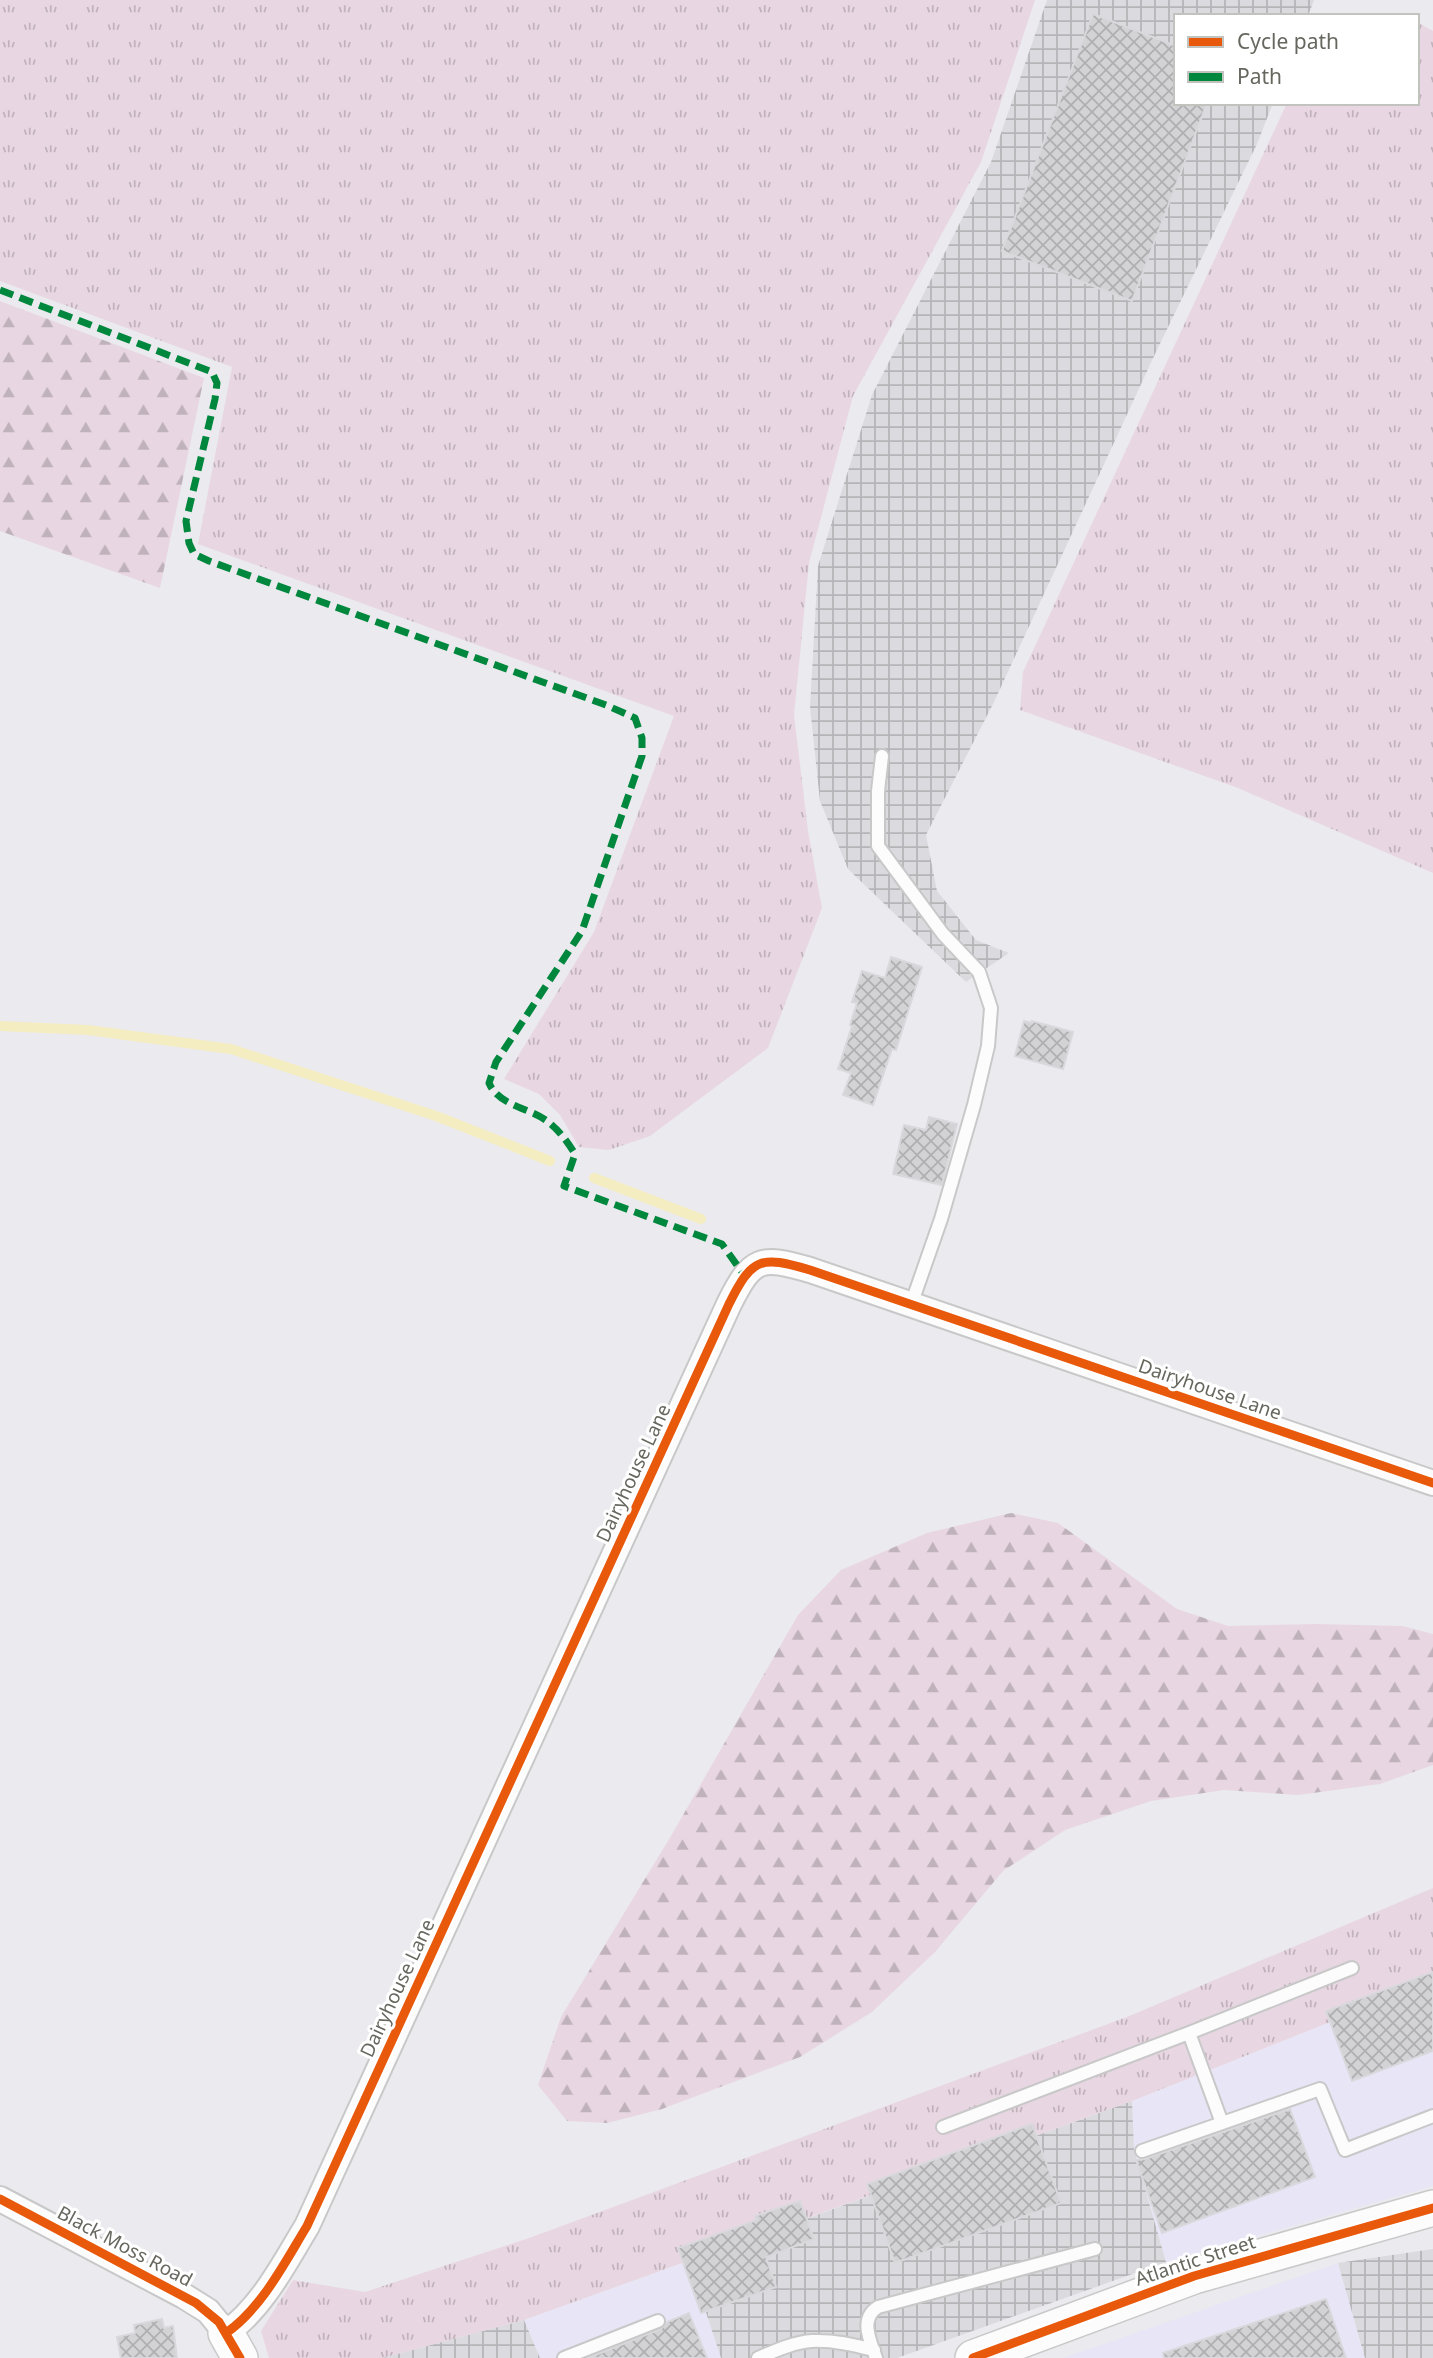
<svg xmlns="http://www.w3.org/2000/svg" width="1433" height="2358" viewBox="0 0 1433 2358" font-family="'Noto Sans',sans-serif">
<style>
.commercial{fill:#e8e5f6}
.industrial{fill:url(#industrial-grid)}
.grass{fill:url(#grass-tufts)}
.forest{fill:url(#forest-firs)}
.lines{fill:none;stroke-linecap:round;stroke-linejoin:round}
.stream{stroke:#f5edc2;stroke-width:10}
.building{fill:url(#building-cross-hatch);stroke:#d9d9dd;stroke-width:2}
.lane-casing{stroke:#c9c8c9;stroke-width:16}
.street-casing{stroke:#c9c8c9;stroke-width:28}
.secondary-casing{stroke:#c9c9c9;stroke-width:38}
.lane{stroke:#fcfcfc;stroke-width:12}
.street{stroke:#fcfcfc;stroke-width:24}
.secondary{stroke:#fcfcfc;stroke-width:35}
.quiet{stroke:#00873e;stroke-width:7;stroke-dasharray:14 7;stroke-linecap:butt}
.cycleway-casing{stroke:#fff;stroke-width:13}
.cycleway{stroke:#e8590c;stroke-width:9}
.labels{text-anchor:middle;stroke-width:6;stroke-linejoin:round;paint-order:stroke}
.street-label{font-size:19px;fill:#67675f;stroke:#fff}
</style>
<defs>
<pattern id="industrial-grid" width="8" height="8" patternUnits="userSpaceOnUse" patternTransform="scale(1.75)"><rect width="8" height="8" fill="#dbdade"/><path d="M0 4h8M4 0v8" fill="none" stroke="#b5b5b7"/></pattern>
<pattern id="grass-tufts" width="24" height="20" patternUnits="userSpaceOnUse" patternTransform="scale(1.75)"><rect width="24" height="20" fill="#e8d7e2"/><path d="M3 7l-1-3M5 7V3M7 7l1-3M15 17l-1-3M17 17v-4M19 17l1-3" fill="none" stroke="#c0b2ba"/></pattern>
<pattern id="forest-firs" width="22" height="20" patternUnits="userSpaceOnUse" patternTransform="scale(1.75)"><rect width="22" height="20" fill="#e8d7e2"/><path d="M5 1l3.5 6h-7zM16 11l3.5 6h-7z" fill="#c0b2ba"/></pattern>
<pattern id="building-cross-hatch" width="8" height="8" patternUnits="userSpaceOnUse" patternTransform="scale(1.75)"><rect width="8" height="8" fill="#d3d3d6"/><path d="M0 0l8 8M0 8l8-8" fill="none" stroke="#afafb1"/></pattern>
</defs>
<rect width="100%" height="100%" fill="#ebeaee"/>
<path class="commercial" d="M1433 1981V2186L1166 2262 1134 2150 1132 2101Z
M689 2261 721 2358H540L524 2320Z
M1338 2263 1365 2358H1063Z"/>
<path class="industrial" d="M1047 0H1314L1308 16H1176V103H1273L1257 144 1155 354 994 702 926 835 937 891 976 940 1009 953 966 982 848 869 820 801 810 707 818 566 872 395 991 162Z
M1132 2101 1134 2150 1166 2262 897 2358H721L689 2261Z
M1433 2249V2358H1365L1338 2263Z
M524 2320 540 2358H382Z"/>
<path class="grass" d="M0 0H1035L981 162 853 396 809 563 794 715 808 831 822 908 768 1048 650 1136 609 1150 579 1147 560 1115 539 1094 504 1079 594 932 674 716 198 544 232 367 0 281Z
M1417 22 1433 31V873L1238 788 1020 710 1023 672 1287 103H1417Z
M1433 1888V1981L1132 2101 524 2320 382 2358H269L261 2331 293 2280 365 2292 532 2237 1127 2017Z"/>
<path class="forest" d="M0 301 204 378 160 588 0 531Z
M1011 1513 1058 1523 1177 1609 1228 1626 1316 1624 1402 1626 1433 1634V1765L1380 1784 1298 1795 1224 1790 1151 1801 1065 1830 1003 1871 935 1952 872 2012 800 2057 662 2109 607 2123 567 2121 538 2085 561 2017 671 1836 798 1615 841 1570 927 1533Z"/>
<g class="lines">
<path class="stream" d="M0 1026 88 1030 231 1049 436 1116 550 1161
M594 1178 701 1219"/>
</g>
<path class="building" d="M1093 14 1176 46V103H1207L1132 301 1002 251Z
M891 957 922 967 896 1050 892 1049 873 1105 843 1095 851 1073 838 1069 852 1026 850 1025 857 1003 852 1002 862 971 885 978Z
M1024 1021 1032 1023V1021L1073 1032 1063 1069 1015 1056Z
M929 1117 957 1124 942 1185 893 1174 904 1125 926 1130Z
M1433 1972V2051L1352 2081 1326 2011Z
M1290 2109 1315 2177 1162 2233 1136 2160 1145 2159Z
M1032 2124 1061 2203 895 2263 867 2184Z
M800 2201 814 2239 766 2257 776 2287 701 2313 678 2248 757 2220 755 2216Z
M1326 2299 1346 2358H1164L1163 2353Z
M689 2313 707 2358H588L661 2329 667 2322Z
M162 2319 164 2328 173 2326 177 2358H121L117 2337 135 2333 134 2325Z"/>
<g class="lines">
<g class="lane-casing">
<path id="lane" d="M882 756 878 791V846L943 934 979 972 991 1008 988 1046 974 1105 941 1219 911 1305
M1189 2033 1222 2123
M943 2127 1189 2033 1352 1968
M1142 2151 1320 2089 1345 2150 1433 2116
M564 2358 658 2321
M758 2358C775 2351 794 2342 812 2341 833 2340 854 2345 874 2350
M876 2358C870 2340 859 2319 878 2307L1095 2249"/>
</g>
<g class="street-casing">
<path id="street" d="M0 2199 184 2296 208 2311 226 2333C262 2308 285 2262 307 2226L729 1304C752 1258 760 1255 810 1270L1433 1483"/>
</g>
<g class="secondary-casing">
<path id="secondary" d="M226 2333 240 2358
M973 2358 1194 2276 1433 2208"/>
</g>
<use href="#lane" class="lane"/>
<use href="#street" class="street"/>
<use href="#secondary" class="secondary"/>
<path class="quiet" d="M0 290 212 372 217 383 215 399 186 521 189 543 194 554 209 561 606 705 635 718 642 738V756L582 931 496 1062 489 1083C499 1106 528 1107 547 1121 559 1130 567 1141 575 1154L564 1186 722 1244 744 1275"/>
<g class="cycleway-casing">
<path id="cycleway" d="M0 2199 196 2303 219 2322 240 2358
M226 2333C262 2308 285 2262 307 2226L729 1304C752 1258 760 1255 810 1270L1433 1483
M973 2358 1194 2276 1433 2208"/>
</g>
<use href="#cycleway" class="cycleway"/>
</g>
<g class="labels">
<g class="street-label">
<text transform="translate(1210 1389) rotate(19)" y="7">Dairyhouse Lane</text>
<text transform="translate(633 1473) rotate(-65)" y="7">Dairyhouse Lane</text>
<text transform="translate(397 1988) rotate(-65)" y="7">Dairyhouse Lane</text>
<text transform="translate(125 2246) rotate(28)" y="7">Black Moss Road</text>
<text transform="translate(1195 2260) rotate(-18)" y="7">Atlantic Street</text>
</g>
</g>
<rect x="1174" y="14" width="245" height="91" fill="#ffffff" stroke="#c2c2bf" stroke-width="2"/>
<rect x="1188" y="37" width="35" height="10" fill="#e8590c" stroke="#c2c2bf" stroke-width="2"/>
<text x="1237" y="49" font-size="21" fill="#67675f">Cycle path</text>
<rect x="1188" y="72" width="35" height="10" fill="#00873e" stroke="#c2c2bf" stroke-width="2"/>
<text x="1237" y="84" font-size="21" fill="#67675f">Path</text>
</svg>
